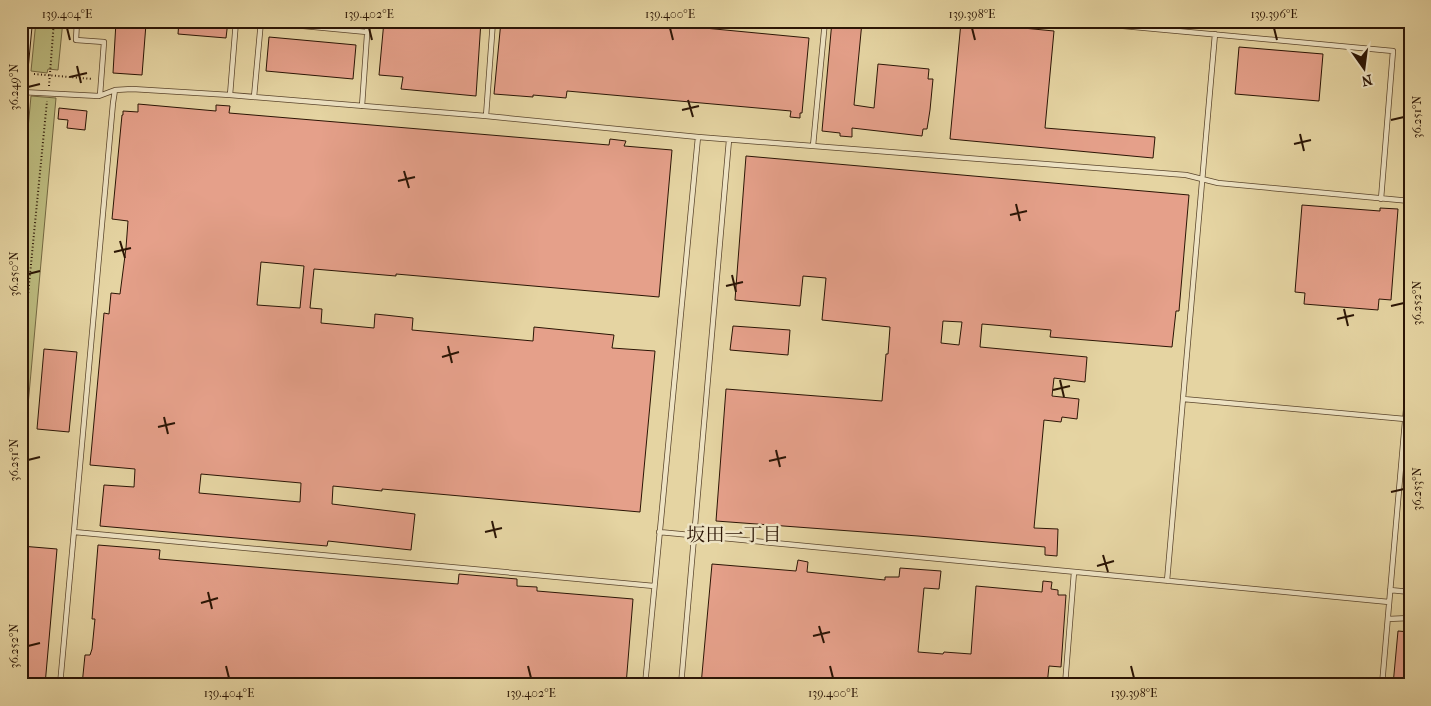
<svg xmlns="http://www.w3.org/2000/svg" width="1431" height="706" viewBox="0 0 1431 706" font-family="'IM FELL French Canon','Noto Serif JP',serif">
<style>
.green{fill:#bcbb7f;stroke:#746842}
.building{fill:#e5a08a;stroke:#2b1505;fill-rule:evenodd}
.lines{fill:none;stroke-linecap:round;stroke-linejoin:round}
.lane-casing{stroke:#5a452c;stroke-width:6}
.secondary-casing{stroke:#2b1505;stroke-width:16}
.path{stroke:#2b1505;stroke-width:2;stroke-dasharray:1 2.5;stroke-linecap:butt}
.lane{stroke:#eee3c3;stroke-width:4.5}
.secondary{stroke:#eee3c3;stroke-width:14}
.ticks{fill:none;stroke:#2b1505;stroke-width:2}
.labels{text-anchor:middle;stroke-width:5;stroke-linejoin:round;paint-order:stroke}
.neighbourhood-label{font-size:19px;fill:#2b1505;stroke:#eee3c3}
.neatline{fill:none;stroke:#2b1505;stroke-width:2}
.ticks-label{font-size:12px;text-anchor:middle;fill:#2b1505}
</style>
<rect width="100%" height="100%" fill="#e5d4a2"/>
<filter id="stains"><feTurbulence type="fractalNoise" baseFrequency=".004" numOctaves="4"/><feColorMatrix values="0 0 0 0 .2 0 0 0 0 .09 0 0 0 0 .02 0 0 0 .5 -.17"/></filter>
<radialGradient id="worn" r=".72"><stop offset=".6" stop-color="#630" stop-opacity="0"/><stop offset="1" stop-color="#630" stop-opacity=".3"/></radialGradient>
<path class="green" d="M36 21H63L58 70 48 69 47 73 31 71Z
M31 96 56 98 21 482V205Z"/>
<path class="building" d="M179 21H228L226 38 178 34Z
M384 21H426L456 24V21H481L476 96 401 89 403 77 379 75Z
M501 21H631L809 38 802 113H800V118L790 117 791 111 567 91 566 98 533 95V97L494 94Z
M832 21 862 22 854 105 874 108 878 64 929 69 928 79H933L930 110 927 129H923L922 136 852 128V137L840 136V133L822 131Z
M116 22 146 24 142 75 113 73Z
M961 22 1054 31 1045 128 1155 137 1153 158 950 139Z
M269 37 356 45 353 79 266 71Z
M1239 47 1323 54 1319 101 1235 94Z
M138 104 216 111V105L230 106 229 113 609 145 610 139 626 141 624 146 672 150 659 297 396 274V276L314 269 310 308 322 309 321 323 374 328 375 314 413 318 412 330 533 341 534 327 614 335 612 348 655 351 640 512 382 489V491L333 486 332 504 415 514 411 550 328 541 327 546 100 526 104 485 134 487 135 469 90 465 104 313 109 314 111 293 120 294 126 248 128 221 112 219 122 115H123V111L138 112ZM261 262 304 266 300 308 257 305ZM201 474 301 483 300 502 199 493Z
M59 108 87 111 85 130 67 128 68 120 58 119Z
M746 156 1189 195 1179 311H1176L1172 347 1050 337 1051 330 982 324 980 347 1087 357 1085 382 1054 378 1052 396 1079 399 1077 419 1062 417 1061 422 1044 420 1034 528 1058 529 1057 556 1045 555V547L918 536 716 521 726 389 882 401 886 354H888L890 327 822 320 826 278 803 276 800 306 735 300ZM943 321 962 322 959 345 941 343Z
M1302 205 1380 211V208L1398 209 1391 300 1379 299 1378 310 1304 304 1305 293 1295 292Z
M733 326 790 330 788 355 730 350Z
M44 349 77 352 69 432 37 429Z
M98 545 160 550 159 559 458 584 459 574 517 579V586L537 587V591L633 599 626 685H82L85 655H90L92 649 95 619H92Z
M21 546 57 549 45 685H21Z
M798 560 808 562 807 572 885 580V577H899L900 568 941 571 939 589 924 588 918 652 943 654 944 652 971 654 976 586 1042 592 1043 581 1052 582 1051 589 1058 590V595H1066L1061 667 1049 666 1047 685H701L712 564 796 571Z
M1398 631 1410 632V685H1393Z"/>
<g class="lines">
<g class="lane-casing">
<path id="lane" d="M77 21 76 40 104 42 100 95
M1069 21 1393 51 1381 199
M261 22 367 32
M21 92 99 96 115 90 132 89 230 95 486 116 698 137 1186 175 1218 183 1410 201
M230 95 236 21
M254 97 261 21
M362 106 368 21
M486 116 493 21
M813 146 825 21
M1183 399 1405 419
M74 532 654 586
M659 532 1389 602
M1167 581 1215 34
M1390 590 1410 592
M1388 619 1410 618
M60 685 113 103 115 90
M645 685 698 137
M681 685 729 140
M1065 685 1074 572
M1382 685 1410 364"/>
</g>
<g class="secondary-casing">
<path id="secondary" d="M21 64 25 21"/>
</g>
<path class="path" d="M34 74 93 79
M49 86 54 21
M21 366 47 101"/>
<use href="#lane" class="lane"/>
<use href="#secondary" class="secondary"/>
</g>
<path class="ticks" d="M67 28 70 40M369 28 372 40M670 28 673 40M972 28 975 40M1274 28 1277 40M77 66 81 83M70 77 87 73M28 87 40 84M688 100 693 117M682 110 699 106M1391 120 1404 117M1300 134 1304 151M1294 144 1311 140M404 171 409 188M398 181 415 177M1016 204 1020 221M1010 215 1027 211M120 241 125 258M114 252 131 248M28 274 40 271M732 275 736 292M726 286 743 282M1391 306 1404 303M1344 309 1348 326M1337 319 1354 315M448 346 452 363M442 357 459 352M1060 380 1064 397M1053 390 1070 386M164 417 168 434M158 427 175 423M776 450 780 467M28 460 40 457M769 461 786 457M1391 492 1404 489M492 521 496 538M485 532 502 528M1103 555 1108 572M1097 566 1114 561M208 592 212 609M201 603 218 598M819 626 824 643M813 636 830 632M28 646 40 643M226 666 229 678M528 666 531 678M830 666 833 678M1131 666 1134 678"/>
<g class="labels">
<g class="neighbourhood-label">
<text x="734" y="541">坂田一丁目</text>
</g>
</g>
<rect width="1431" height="706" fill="none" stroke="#e5d4a2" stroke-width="55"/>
<g transform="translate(1364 68) rotate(166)" stroke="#eee3c3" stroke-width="4" paint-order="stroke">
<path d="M0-4L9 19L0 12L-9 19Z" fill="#2b1505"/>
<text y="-8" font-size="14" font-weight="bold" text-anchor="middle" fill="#2b1505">N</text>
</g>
<rect x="28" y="28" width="1376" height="650" class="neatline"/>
<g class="ticks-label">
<text x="67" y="18">139.404°E</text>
<text x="369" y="18">139.402°E</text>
<text x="670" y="18">139.400°E</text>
<text x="972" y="18">139.398°E</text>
<text x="1274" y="18">139.396°E</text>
<text transform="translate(14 87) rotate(-90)" y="4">36.249°N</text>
<text transform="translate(1417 117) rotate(-90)" y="4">36.251°N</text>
<text transform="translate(14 274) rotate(-90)" y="4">36.250°N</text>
<text transform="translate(1417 303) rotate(-90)" y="4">36.252°N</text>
<text transform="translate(14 460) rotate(-90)" y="4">36.251°N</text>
<text transform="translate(1417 489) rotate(-90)" y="4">36.253°N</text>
<text transform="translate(14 646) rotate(-90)" y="4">36.252°N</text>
<text x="229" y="697">139.404°E</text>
<text x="531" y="697">139.402°E</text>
<text x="833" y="697">139.400°E</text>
<text x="1134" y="697">139.398°E</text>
</g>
<rect width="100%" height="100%" filter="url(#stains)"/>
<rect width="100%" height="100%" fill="url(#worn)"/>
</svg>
